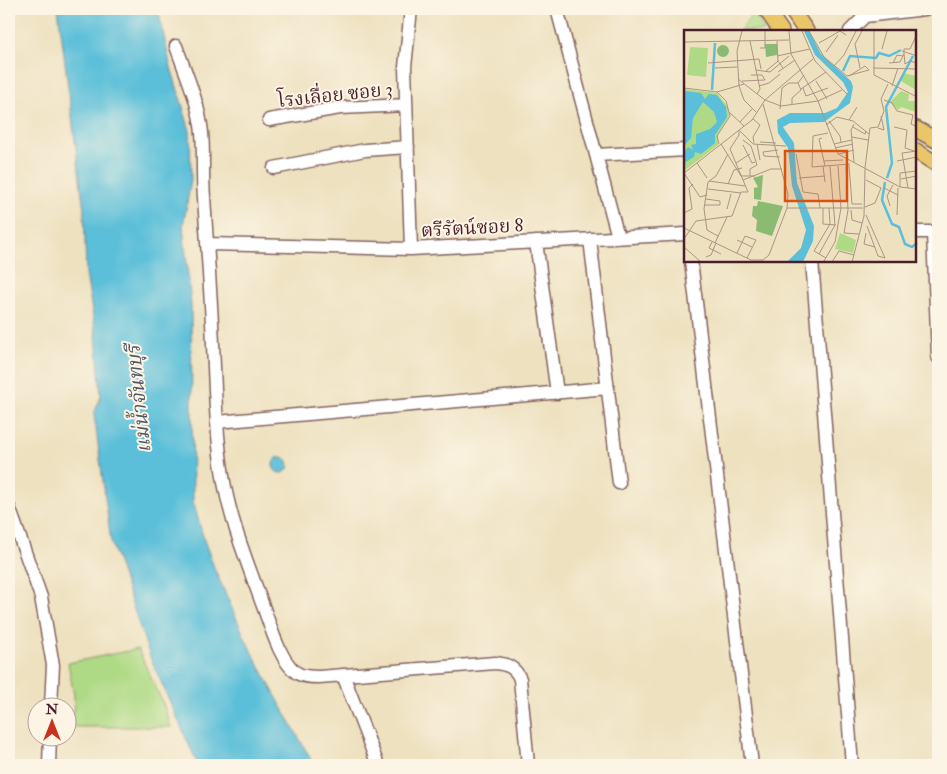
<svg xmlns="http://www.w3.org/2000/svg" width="947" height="774" viewBox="0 0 947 774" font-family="'IM FELL Double Pica','Noto Serif Thai',serif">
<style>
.green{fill:#afda85;stroke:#7c7c58}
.water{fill:#5bbfd9;stroke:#526f82}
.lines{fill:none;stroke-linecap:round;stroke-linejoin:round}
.minor-casing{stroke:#83635f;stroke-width:15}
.major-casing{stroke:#83635f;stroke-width:18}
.minor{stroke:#fff;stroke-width:12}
.major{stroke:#e9c769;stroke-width:15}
.labels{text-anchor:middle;stroke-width:4;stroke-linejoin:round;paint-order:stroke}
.street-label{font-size:19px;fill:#4a1f2b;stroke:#fcf5e5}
.water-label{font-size:20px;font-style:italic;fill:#505768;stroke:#fcf5e5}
.inset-river{fill:none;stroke:#5bbfd9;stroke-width:2.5}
.inset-road{fill:none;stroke:#ac9384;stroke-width:1}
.view{fill:#d8530f;fill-opacity:0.15;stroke:#d8530f;stroke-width:2.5}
.inset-edge{fill:none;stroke:#4a1f2b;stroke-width:2.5}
</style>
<rect width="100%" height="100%" fill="#fcf5e5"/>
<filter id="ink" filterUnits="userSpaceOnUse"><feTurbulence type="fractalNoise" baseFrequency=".02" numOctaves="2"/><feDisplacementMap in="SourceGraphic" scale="10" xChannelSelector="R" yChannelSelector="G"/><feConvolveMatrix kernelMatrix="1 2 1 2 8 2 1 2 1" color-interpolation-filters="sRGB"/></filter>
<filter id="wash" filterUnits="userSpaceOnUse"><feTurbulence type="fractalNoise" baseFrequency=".0096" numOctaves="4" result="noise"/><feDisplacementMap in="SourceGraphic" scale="20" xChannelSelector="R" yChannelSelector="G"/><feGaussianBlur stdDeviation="1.12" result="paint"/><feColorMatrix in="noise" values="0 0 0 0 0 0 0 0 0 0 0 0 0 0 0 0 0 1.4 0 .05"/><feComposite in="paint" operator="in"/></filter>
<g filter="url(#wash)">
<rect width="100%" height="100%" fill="#eee1c0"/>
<path class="green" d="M753 12 765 31H740Z
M138 649 164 706 171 727H73L74 695 68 663Z"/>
<path class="water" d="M58 9H158L170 64 190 131 191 180 183 226 191 305 193 501 204 540 215 570 246 640 262 671 314 765H198L150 657 111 542 94 414 101 396 96 335 86 274 84 210Z
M273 465a8 8 0 1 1 16 0a8 8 0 1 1-16 0Z"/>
</g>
<g filter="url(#ink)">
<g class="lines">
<g class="minor-casing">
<path id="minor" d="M411 9 405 67 411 249 686 234
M557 9 618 237
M850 31 865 16 925 9
M176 46C186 74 199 103 202 133 204 154 202 175 204 197 207 246 211 295 213 344 215 388 216 433 223 476 230 521 248 564 263 606 270 624 280 662 297 673 303 677 312 677 319 677L495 663C507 664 515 667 520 679L528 765
M269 120 340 108 406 105
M596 155 686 150
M274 168 365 150 408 147
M916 232H938
M933 233 938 357
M590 239 619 483
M536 242 557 393
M208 244 411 249
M691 261 752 765
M812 261 852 765
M217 422 608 388
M9 507 41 597 53 665 51 706
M343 675 378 765
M49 765 50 736"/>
</g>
<g class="major-casing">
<path id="major" d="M766 9 781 31
M791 9 806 31
M916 129 938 141
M916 151 938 165"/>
</g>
<use href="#minor" class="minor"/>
<use href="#major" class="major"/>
</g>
</g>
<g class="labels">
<g class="street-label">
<text transform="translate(335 94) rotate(-6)" y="7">โรงเลื่อย ซอย 3</text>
<text transform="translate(472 227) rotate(-3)" y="7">ตรีรัตน์ซอย 8</text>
</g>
<g class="water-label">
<text transform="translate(138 399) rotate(-96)" y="7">แม่น้ำจันทบุรี</text>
</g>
</g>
<g transform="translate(684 30)">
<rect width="232" height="232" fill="#eee1c0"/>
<path d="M6 17 24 18 22 47 3 45ZM219 43 232 46V60L215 50ZM0 59 33 63 44 77 45 86 34 104V115L0 141ZM217 61 225 64 224 71H232V82L217 77 214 80 206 72ZM156 203 172 210 169 223 151 219Z" fill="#afda85"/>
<path d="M81 14H93V25L82 27ZM33 21a6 6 0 1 1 12 0a6 6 0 1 1-12 0ZM79 145 77 170 70 169V158L74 157 69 148ZM74 171 99 176 88 206 72 201 73 190 68 186 69 176H73Z" fill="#8bba72"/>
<path d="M120 1H125L137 24 167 51 169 57 166 73 140 92 106 93 99 97 110 113 113 153 130 196 129 211 119 232H103L117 218 122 200 108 156 104 118 94 103 93 90 106 83H141L153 78 164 62 159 52 131 25ZM0 61 17 63 21 69 25 64 33 65 42 77 43 87 31 105V113L17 124 11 122 10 127 0 133V122L4 117 9 120 7 115 12 114V104L26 99 33 92 30 82 19 72 9 88 7 108 0 116Z" fill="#5bbfd9"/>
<path class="inset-river" d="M159 41 166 26 192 28 195 23 205 26 217 20M28 60 31 13M203 148 208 133 202 77 229 26M201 152 198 170 208 194 215 197 221 214 228 217 233 213"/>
<path class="inset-road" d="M58 1 53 21 55 56 60 70 72 82M105 1 107 24 134 71 158 60M118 1 131 31 163 64M125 1 140 27 163 46 185 40 181 36 165 46M190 1V45L233 67M66 11 76 59 73 64M93 11 94 31 99 38M0 12 105 10M135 13 156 1 162 5M76 18H81V1M198 19 203 1M218 21 233 26M142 22 154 5M220 24V19H226L233 4M93 26 126 19M24 33 75 29 77 39M205 33 216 32 220 24 221 34 226 31 233 33M209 33 213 25 219 26M150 36 160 25 172 1M31 38 53 37M176 38 171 14 178 1M189 38 233 39M72 40 86 42 105 26M82 41 94 31M94 42 111 30M67 45H78L81 50M54 49 81 70 129 29M58 51 81 50M132 51 143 69M75 56 85 53 96 44M208 56 214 38M0 58 33 62 60 54M119 58 122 66 144 58M117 59 142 42M33 62 42 71 46 86 33 106 35 114M200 70 208 73 213 81 229 85 227 94 233 97M108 74V68L117 60 114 53M96 79 98 58 105 53H114L120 45M45 82 60 96M69 89 76 95 69 107 70 113M165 90 173 77M145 91 156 106 157 112M56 92 68 79M142 95 153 87 169 91 185 104M169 97 181 104 182 101M210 97 223 100 221 118 230 121M194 98 200 100 197 86M56 101 69 114 102 116M144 103 129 106 128 137 166 134M168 107 184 110M138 108 135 109 141 136M59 110 67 116 73 135 66 139V146M76 112 92 113M37 114 57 146H71M73 114 76 130M150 114 168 110M59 115 68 133 71 132M151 118 169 114M94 120 79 122 80 126 96 127M112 124 119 162 134 164 136 178M155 124 170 120M140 131 159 130M213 131 233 127M170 132 167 100 170 94M13 133 23 148M52 133 66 124M165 135 168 174H178M139 136 141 152M162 136 164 180 160 203 175 204M181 138 186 98 194 97 200 81 197 69 204 54M0 143 16 167 23 165M0 143 68 90 81 70 97 76 134 71 154 124 216 157 233 159M115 148 141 146M217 149 233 146M59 150 87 139H98M25 151 61 156M44 154 50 140 58 138M216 157V143L233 141M200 158 214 165M224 158 218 123 233 121M24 159 57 163M21 175H36V171L22 169M206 176 203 166 209 155M181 177 191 173 197 158 182 150M103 178H179M139 178V194L152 195M43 179 47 164M167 180 168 190 178 193M0 183 8 179 5 158 9 154M182 185 201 228 194 226 183 196M213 185 214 158M0 198 67 230H79L85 225 103 178 104 164 79 74M182 203 180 214 191 217M34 206 23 200 20 179 24 152 32 146 44 124M0 209 12 191 48 186 57 162H64L46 119 55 105V100M53 210 68 217M28 212 25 218 37 224M31 213 43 187M0 217 17 232M53 223 61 206 72 210 63 228M135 224 151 195 146 136M22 227 27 225 32 213M142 228 130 221 146 194 145 178M140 231 151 212 157 178 154 136M148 232 155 221 170 225M168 232 180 186 181 139"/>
<path class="view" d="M101 121H163V171H101Z"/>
<rect width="232" height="232" class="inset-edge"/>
</g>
<rect width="947" height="774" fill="none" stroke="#fcf5e5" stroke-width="30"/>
<g transform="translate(52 722)"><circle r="24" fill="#fcf5e5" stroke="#b59f9b"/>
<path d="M0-4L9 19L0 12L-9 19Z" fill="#c8321e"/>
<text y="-8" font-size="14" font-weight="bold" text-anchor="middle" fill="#4a1f2b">N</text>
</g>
</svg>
